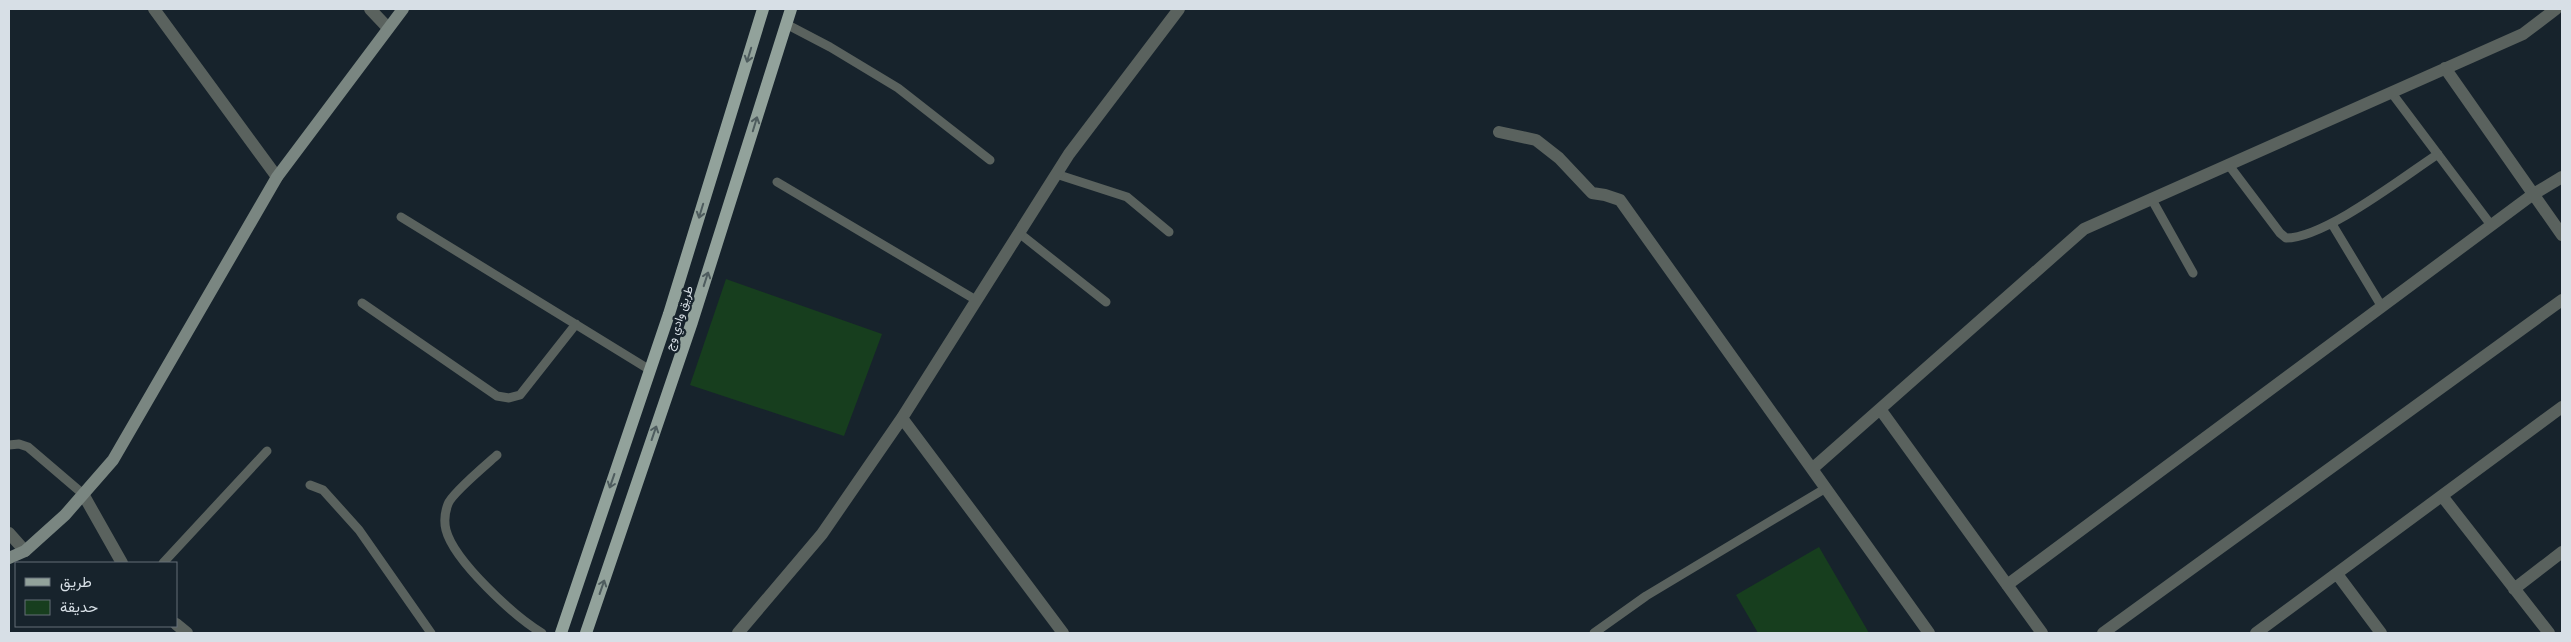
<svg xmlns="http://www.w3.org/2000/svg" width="2571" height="642" viewBox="0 0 2571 642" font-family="Figtree,Vazirmatn,sans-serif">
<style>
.green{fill:#173e1e}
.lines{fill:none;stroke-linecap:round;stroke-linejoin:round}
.lane{stroke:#5a625e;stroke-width:9}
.street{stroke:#5a625e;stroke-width:12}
.secondary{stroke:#7a8681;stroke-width:12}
.primary{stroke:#92a29b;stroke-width:12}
.oneway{stroke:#4e5c5e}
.labels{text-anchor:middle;stroke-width:4.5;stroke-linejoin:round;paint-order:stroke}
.street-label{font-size:12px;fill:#d7dfe6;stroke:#17232c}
</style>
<rect width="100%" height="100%" fill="#17232c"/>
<path class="green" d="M726 279 882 334 844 436 690 385Z
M1819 547 1869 633H1758L1736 595Z"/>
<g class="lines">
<path class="lane" d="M786 24 830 47 898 88 990 160
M2391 92 2491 225
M2228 164 2280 233 2286 238C2325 238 2403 177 2438 154
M1056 174 1127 197 1169 232
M777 182 976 300
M2151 198 2193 273
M401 217 650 370
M2332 224 2382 307
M1019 233 1106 302
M362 303 497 396 509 398 520 395 576 324
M9 445 19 444 28 447 83 494
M497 455C487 464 451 494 448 504 445 512 444 522 446 530 454 561 515 617 542 633
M310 485 323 490 359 530 431 633
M163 563 267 451
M1594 633 1646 596 1826 488"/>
<path class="street" d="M154 9 277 177
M370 9 388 28
M2445 68 2562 235
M1499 132 1536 140 1559 158 1592 193 1605 195 1620 200 1929 633
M1880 409 2042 633
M902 418 1063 633
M1812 469 2084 229 2523 34 2556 9
M83 494 122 563
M2442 496 2549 633
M9 533 25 551
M2337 574 2381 633
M2007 585 2532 195 2562 177
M2514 589 2562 552
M176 624 187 633
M738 633 822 534 902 418 1069 154 1179 9
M2103 633 2562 300
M2256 633 2562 407"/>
<path class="secondary" d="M9 558 25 551 65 515 113 460 277 177 403 9"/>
<path class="primary" d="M561 633 669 314 763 9
M586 633 692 322 791 9"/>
</g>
<defs><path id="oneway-shaft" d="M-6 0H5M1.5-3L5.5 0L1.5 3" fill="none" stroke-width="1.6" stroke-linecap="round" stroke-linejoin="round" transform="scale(1.25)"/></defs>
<g class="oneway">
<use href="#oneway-shaft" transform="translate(749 55) rotate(107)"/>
<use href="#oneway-shaft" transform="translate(755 124) rotate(-73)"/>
<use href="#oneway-shaft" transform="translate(701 211) rotate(107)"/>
<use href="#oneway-shaft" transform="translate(706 279) rotate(-72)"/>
<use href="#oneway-shaft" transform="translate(654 433) rotate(-71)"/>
<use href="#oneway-shaft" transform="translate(612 481) rotate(109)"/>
<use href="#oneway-shaft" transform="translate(602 587) rotate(-71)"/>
</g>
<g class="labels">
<g class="street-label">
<text transform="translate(679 318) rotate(-72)" y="4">طريق وادي وج</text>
</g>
</g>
<rect width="2571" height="642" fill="none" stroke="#d7dfe6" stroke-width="20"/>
<rect x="15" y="562" width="162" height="65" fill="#17232c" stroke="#646e76"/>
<rect x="25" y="578" width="25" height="8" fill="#92a29b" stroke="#646e76"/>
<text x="60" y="587" font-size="15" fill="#d7dfe6">طريق</text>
<rect x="25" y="600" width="25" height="15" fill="#173e1e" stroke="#646e76"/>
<text x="60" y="612" font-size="15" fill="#d7dfe6">حديقة</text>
</svg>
